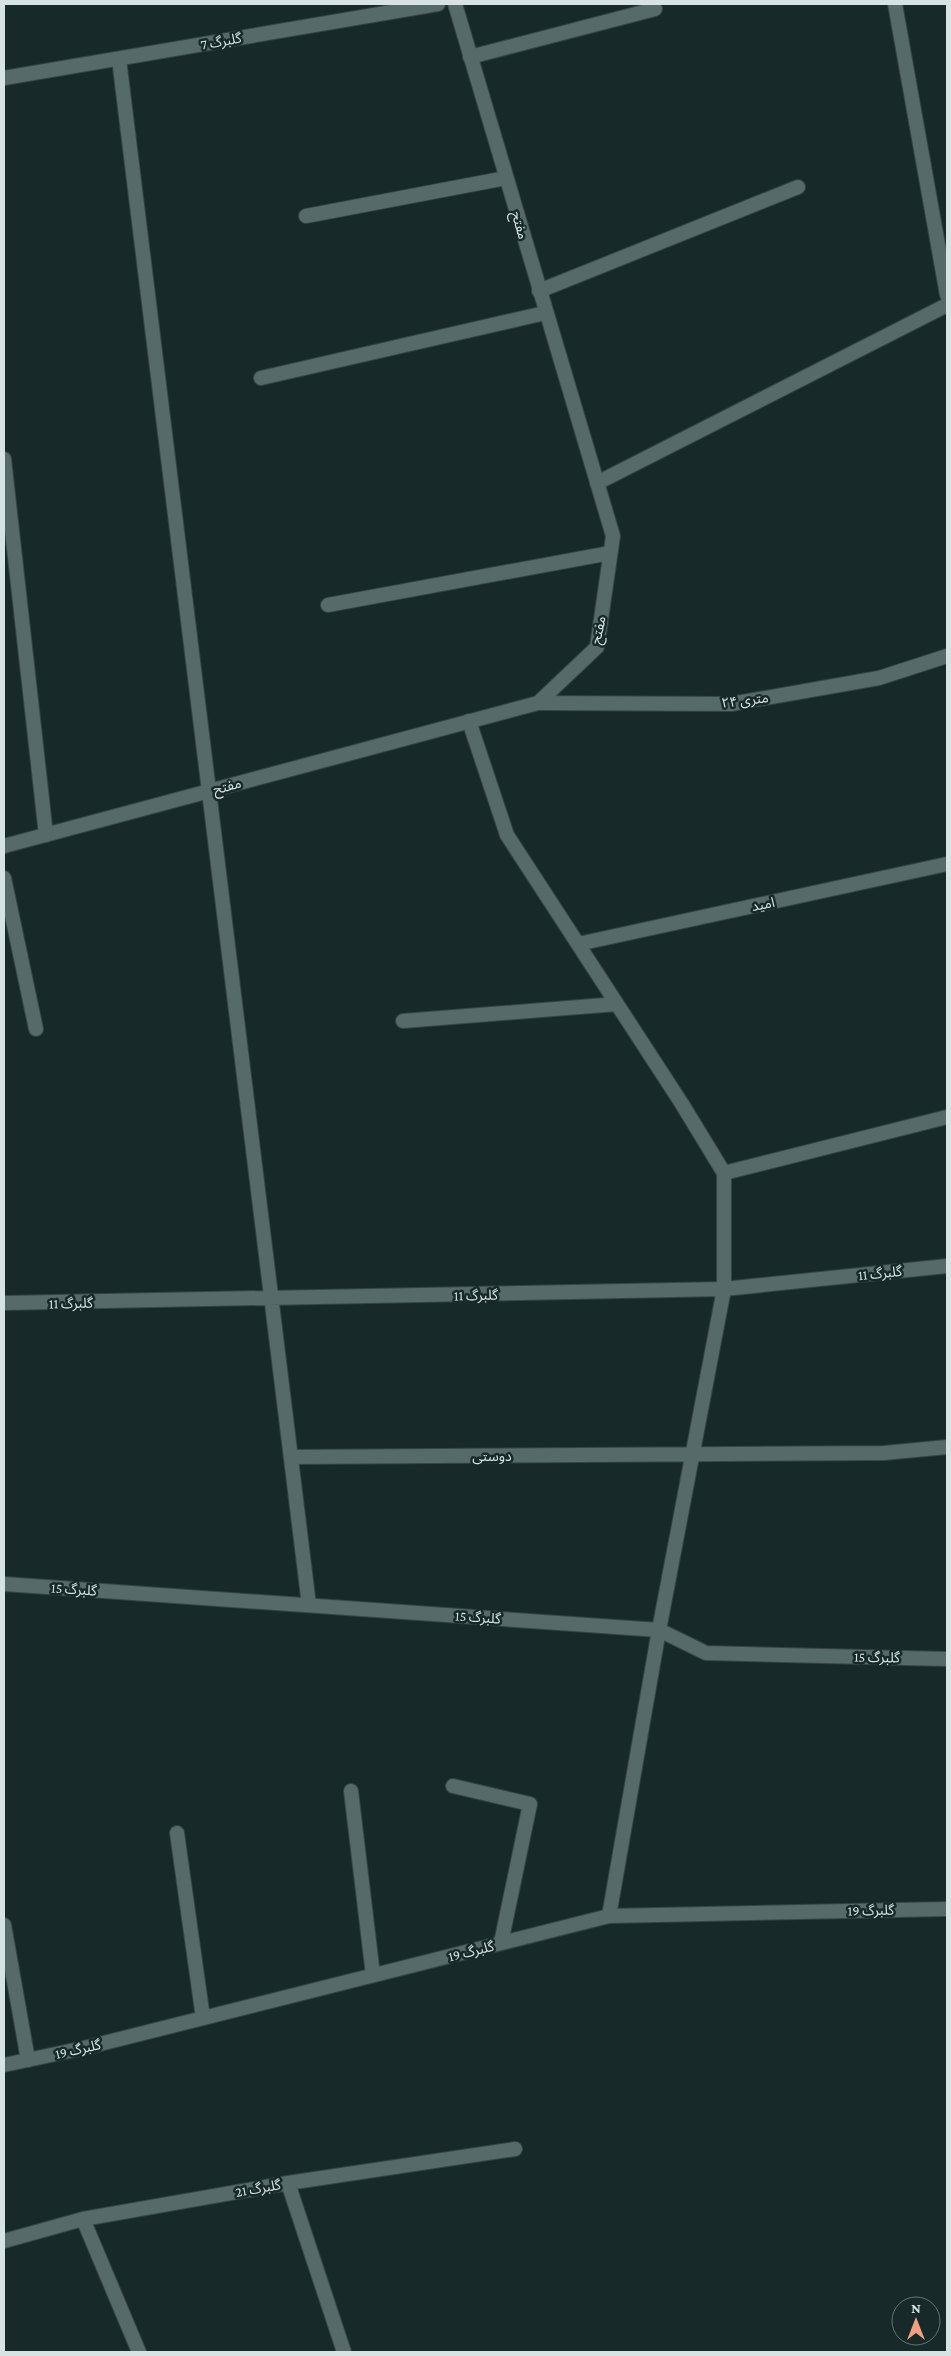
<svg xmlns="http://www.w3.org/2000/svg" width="951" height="2356" viewBox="0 0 951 2356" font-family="'Crimson Pro','Noto Sans Arabic',serif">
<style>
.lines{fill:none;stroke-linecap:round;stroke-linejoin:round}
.minor-casing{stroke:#354544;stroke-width:16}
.tertiary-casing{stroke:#354544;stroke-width:16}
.minor{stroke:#556a69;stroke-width:14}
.tertiary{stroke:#556a69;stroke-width:14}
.labels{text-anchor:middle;stroke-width:5;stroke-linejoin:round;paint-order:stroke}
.street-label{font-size:14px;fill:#d7e3e2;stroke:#172a29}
</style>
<rect width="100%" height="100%" fill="#172a29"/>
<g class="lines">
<g class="minor-casing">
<path id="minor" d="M895 4 947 295
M470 57 655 9
M119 59 309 1605
M4 78 438 4
M306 216 506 178
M539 291 798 187
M261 378 545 313
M4 459 46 835
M597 483 947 305
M328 605 610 553
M538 703 731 704 879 678 947 656
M469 721 507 835 682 1104 724 1173V1289L659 1630 609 1916
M4 878 36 1029
M578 944 947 864
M403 1021 617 1004
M724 1173 947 1117
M4 1303 724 1289 947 1266
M291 1457 884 1453 947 1447
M4 1584 659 1630 706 1653 947 1659
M453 1786 530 1804 501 1943
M351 1791 373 1975
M177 1833 203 2018
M4 1925 28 2060
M4 2065 84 2048 609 1916 947 1909
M288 2183 344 2352
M83 2219 139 2352
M4 2241 83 2219 288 2183 515 2149"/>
</g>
<g class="tertiary-casing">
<path id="tertiary" d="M4 846 538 703 597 647 613 536 455 4"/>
</g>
<use href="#minor" class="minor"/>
<use href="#tertiary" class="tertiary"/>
</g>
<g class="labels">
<g class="street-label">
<text transform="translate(221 41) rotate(-10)" y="5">گلبرگ 7</text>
<text transform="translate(520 225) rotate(74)" y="5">مفتح</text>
<text transform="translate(598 630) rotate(-78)" y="5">مفتح</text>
<text transform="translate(745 700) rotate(-7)" y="5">۲۴ متری</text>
<text transform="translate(227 786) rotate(-15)" y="5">مفتح</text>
<text transform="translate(763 904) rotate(-12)" y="5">امید</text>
<text transform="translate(880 1273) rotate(-6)" y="5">گلبرگ 11</text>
<text transform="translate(476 1295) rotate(-1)" y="5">گلبرگ 11</text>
<text transform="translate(71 1303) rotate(-1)" y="5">گلبرگ 11</text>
<text x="492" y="1461">دوستی</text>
<text transform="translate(74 1589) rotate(4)" y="5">گلبرگ 15</text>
<text transform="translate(478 1617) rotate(4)" y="5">گلبرگ 15</text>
<text transform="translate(877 1657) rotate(1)" y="5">گلبرگ 15</text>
<text transform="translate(871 1910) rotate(-1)" y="5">گلبرگ 19</text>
<text transform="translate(471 1951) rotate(-14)" y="5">گلبرگ 19</text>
<text transform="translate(78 2049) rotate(-13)" y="5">گلبرگ 19</text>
<text transform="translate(258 2188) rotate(-10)" y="5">گلبرگ 21</text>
</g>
</g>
<rect width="951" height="2356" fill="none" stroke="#d7e3e2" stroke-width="10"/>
<g transform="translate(916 2321)"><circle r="24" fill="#172a29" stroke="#647473"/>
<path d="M0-4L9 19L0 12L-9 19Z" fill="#f2a081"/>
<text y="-8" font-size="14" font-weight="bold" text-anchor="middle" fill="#d7e3e2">N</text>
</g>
</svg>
